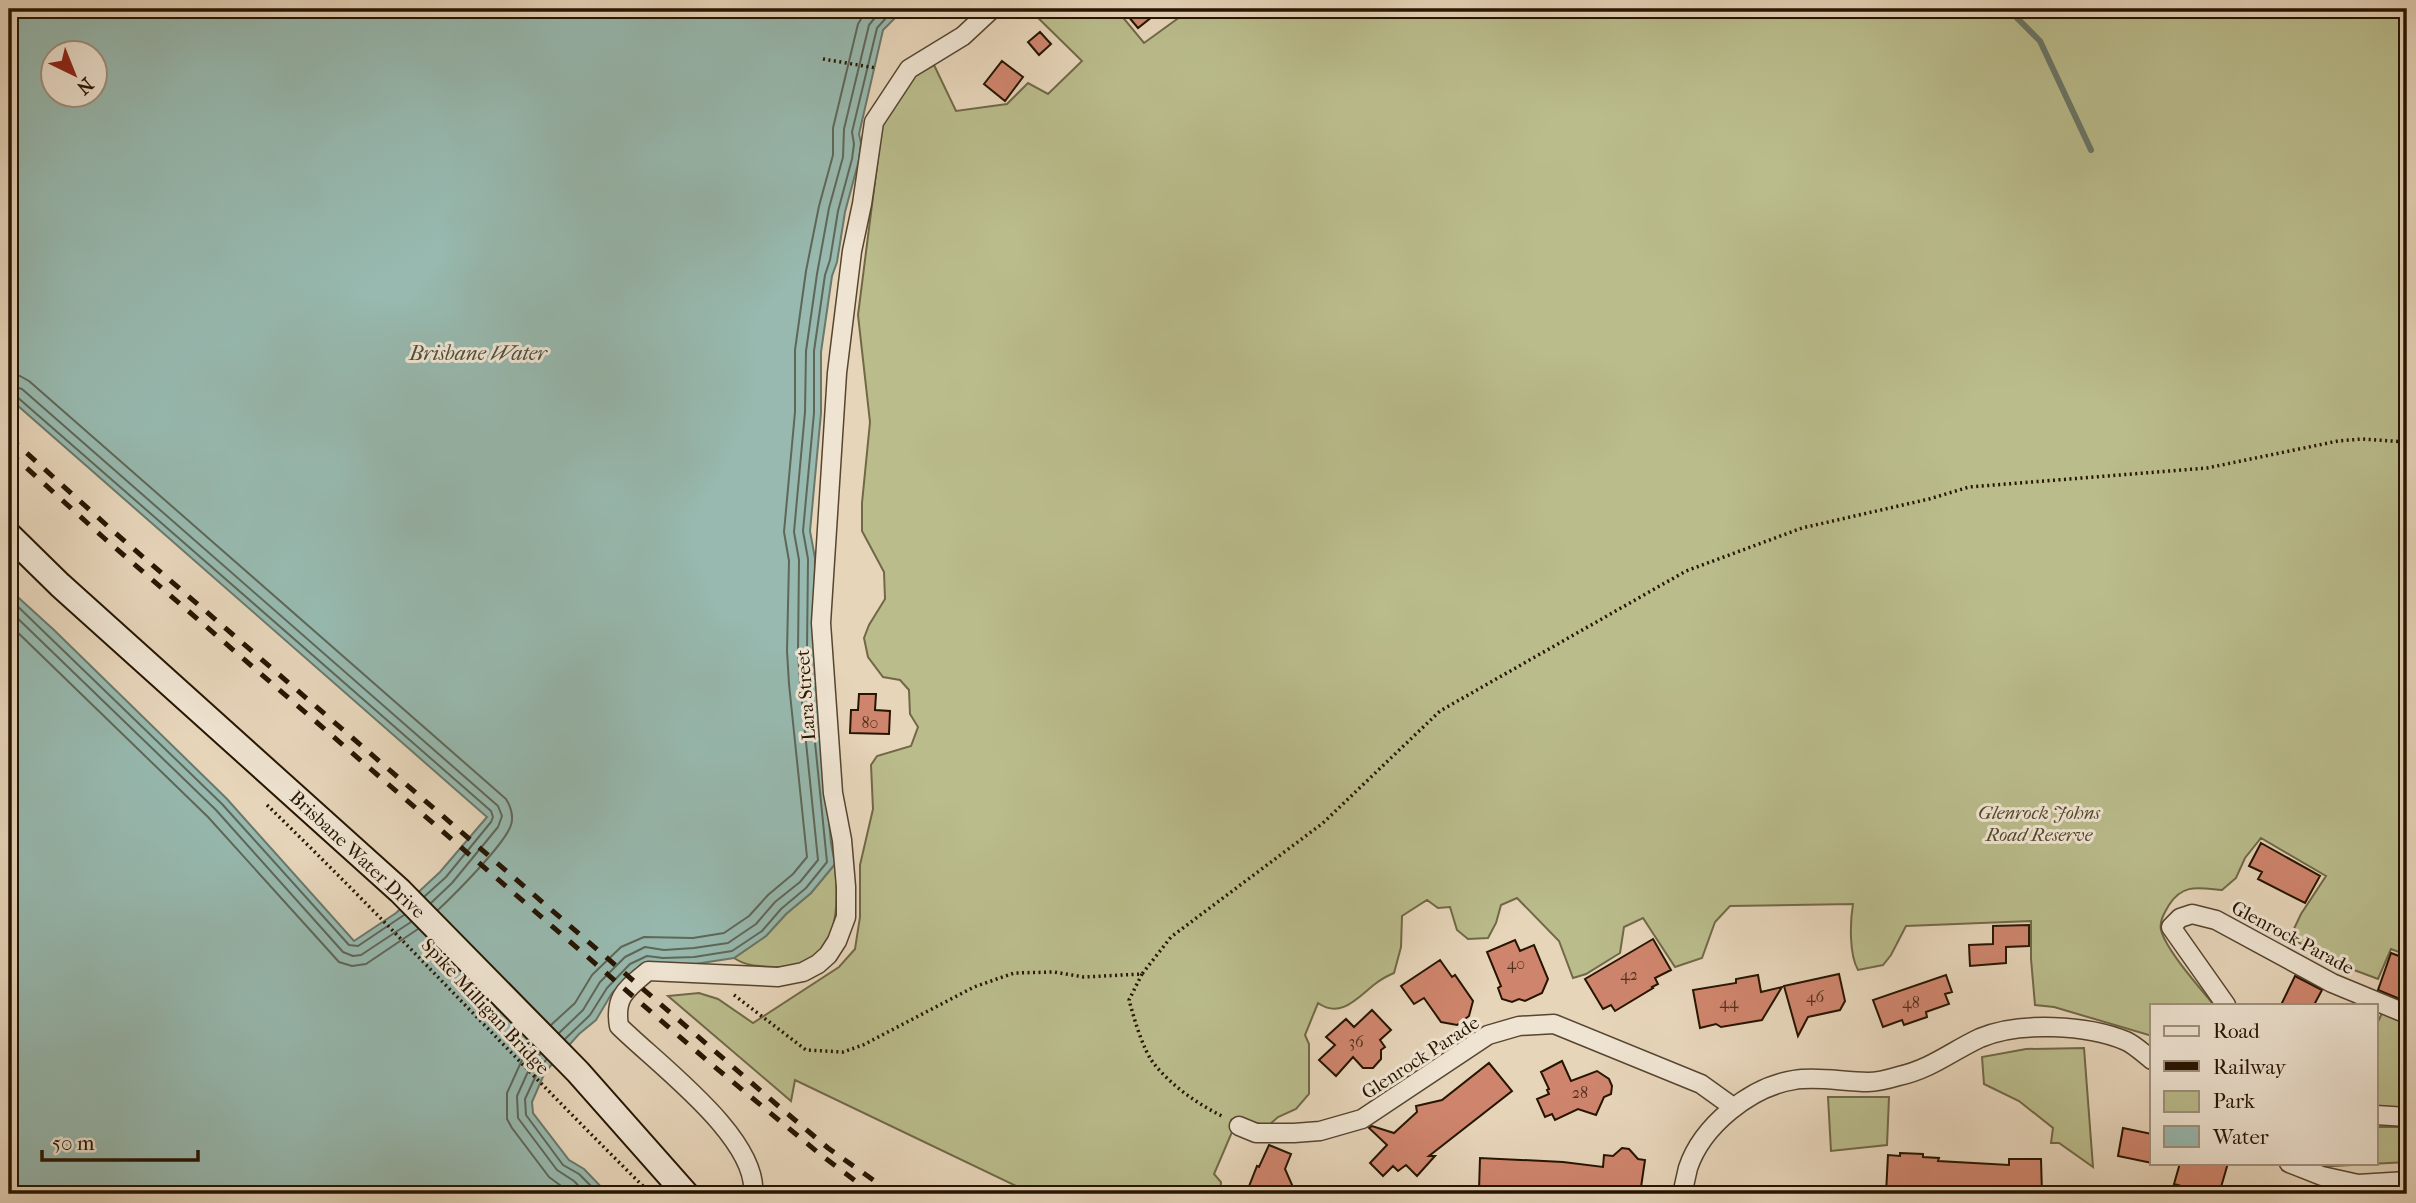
<svg xmlns="http://www.w3.org/2000/svg" width="2416" height="1203" viewBox="0 0 2416 1203" font-family="'IM FELL French Canon',serif">
<style>
.green{fill:#babc8c;stroke:#706846;stroke-width:2}
.water{fill:#97b9af;stroke:#6a7769;stroke-width:2;fill-rule:evenodd}
.lines{fill:none;stroke-linecap:round;stroke-linejoin:round}
.shore{stroke:#5e6758;stroke-width:2}
.stream{stroke:#6a7769;stroke-width:6}
.building{fill:#cf856d;stroke:#261501;stroke-width:2}
.minor-casing{stroke:#56452f;stroke-width:21}
.secondary-casing{stroke:#261501;stroke-width:28}
.path{stroke:#261501;stroke-width:3.5;stroke-dasharray:2 3.5;stroke-linecap:butt}
.minor{stroke:#efe4d2;stroke-width:18}
.secondary{stroke:#efe4d2;stroke-width:24}
.rail{stroke:#261501;stroke-width:5;stroke-dasharray:12 12;stroke-linecap:butt}
.labels{text-anchor:middle;stroke-width:6;stroke-linejoin:round;paint-order:stroke}
.number-label{font-size:16px;fill:#50311c}
.street-label{font-size:19px;fill:#261501;stroke:#efe4d2}
.park-label{font-size:19px;font-style:italic;fill:#52472b;stroke:#efe4d2}
.water-label{font-size:21px;font-style:italic;fill:#4e4e3e;stroke:#efe4d2}
</style>
<rect width="100%" height="100%" fill="#e7d5ba"/>
<filter id="stains"><feTurbulence type="fractalNoise" baseFrequency=".00286" numOctaves="4"/><feColorMatrix values="0 0 0 0 .2 0 0 0 0 .09 0 0 0 0 .02 0 0 0 .5 -.17"/></filter>
<radialGradient id="worn" r=".72"><stop offset=".6" stop-color="#630" stop-opacity="0"/><stop offset="1" stop-color="#630" stop-opacity=".3"/></radialGradient>
<path class="green" d="M1029 9H1116L1144 43 1191 9H2407V955L2391 949 2378 979 2330 961 2290 937 2301 914 2326 876 2261 838 2245 858 2236 878 2222 890C2199 888 2183 883 2169 905 2165 912 2159 921 2161 930 2166 950 2200 988 2214 1005H2152V1036L2054 1007 2035 1005 2031 959V921L1906 926 1891 955 1883 965 1858 970C1849 954 1850 922 1853 904L1730 906 1715 922 1702 958 1675 967 1643 918 1624 927 1620 953 1586 974 1573 978 1559 941 1517 898 1501 905 1496 923 1488 938 1468 939 1457 930 1450 907 1438 908 1427 900 1402 916 1401 947 1394 973C1387 976 1380 980 1375 984 1357 998 1341 1019 1318 1003L1305 1035 1309 1044V1094L1296 1109 1278 1117 1268 1126 1238 1118 1214 1174 1221 1182 1220 1194H1033L795 1080 791 1101 668 996 699 993 718 999 753 1023 839 967 855 949 860 917V865L873 809 871 765 877 756 911 746 918 727 910 714 909 690 900 680 883 677 868 657 864 638 869 625 885 599 884 572 862 531V503L870 422 858 315 882 126 912 77 934 65 956 111 1007 104 1028 83 1048 94 1082 61Z
M835 864C840 911 838 969 776 967 760 966 748 967 734 958L766 936 786 914 811 893Z
M2383 1011 2407 1021V1071L2405 1078 2407 1079V1106L2376 1109V1026Z
M2084 1048 2093 1167 2059 1143H2051L2053 1128 2019 1101 1984 1084 1982 1057 2026 1049Z
M1828 1097H1889L1887 1145 1831 1151Z
M2376 1127H2407V1162L2315 1167 2306 1163H2376Z"/>
<path class="water" d="M9 9H904L883 30 859 134 861 143 859 160 845 212 837 262 832 276 821 352V413L810 531 815 558 814 651 816 682 831 843 835 864 811 893 786 914 766 936 734 958 695 964 663 965 648 963 634 970 612 993 596 1020 579 1034 545 1072 532 1102 533 1113 569 1160 584 1169 608 1194H9V589L54 630 227 799 354 941 396 913 440 872 487 817 9 398ZM52 52H94V94H52Z"/>
<g class="lines">
<path class="shore" d="M9 374 20 376 29 381 506 799C511 807 514 815 511 825 505 844 454 895 438 910
M9 385 22 389 498 806 502 816 498 827 452 883 431 903
M9 394 16 396 491 811 493 817 491 822 446 877 425 896
M9 598 222 804 349 945 358 946 404 915
M9 610 216 810 343 952 353 956 361 955 411 922
M9 624 208 817 339 962 352 966 366 964 418 929
M551 1025 575 1003 592 975 621 947 644 937 693 938 724 933 749 916 768 895 793 874 807 857 789 684 787 651 789 561 784 532 795 412V350L806 271 819 206 833 155V128L858 24 867 9
M559 1033 583 1010 600 982 625 957 645 947 664 950 694 948 728 943 756 924 775 902 800 882 818 860 800 683 798 651 799 560 794 532 805 412 806 351 817 274 829 208 843 157 844 129 869 25 882 9
M565 1039 590 1015 607 988 630 964 647 956 663 958 694 957 732 951 762 931 781 909 806 888 827 862 809 682 807 651 808 559 803 531 814 413V351L825 275 830 260 838 211 852 159 854 144 852 132 877 28 894 9
M533 1046 522 1060 507 1093V1119L512 1128 549 1177 572 1194
M540 1054 531 1065 517 1096 518 1118 557 1170 574 1181 586 1194
M546 1060 539 1069 525 1099 526 1115 563 1165 579 1174 599 1194"/>
<path class="stream" d="M2008 9 2040 41 2091 150"/>
</g>
<path class="building" d="M1122 9H1162L1138 28Z
M1040 32 1051 44 1039 55 1028 42Z
M1002 61 1023 77 1005 101 984 84Z
M859 694H876L875 710 890 711 889 734 850 733 851 710H858Z
M2261 843 2320 876 2305 903 2258 879 2262 872 2249 866Z
M2029 925V946L2006 947V963L1970 966 1969 945 1993 944V926Z
M1653 939 1671 970 1655 978 1658 984 1652 987 1653 988 1615 1011 1611 1005 1603 1009 1585 979Z
M1515 940 1520 951 1534 945 1548 979 1542 993 1525 1001 1519 999 1512 1002 1502 999 1498 988 1501 986 1487 952Z
M2391 953 2407 959V1002L2378 990Z
M1440 960 1452 977 1455 975 1473 1001 1469 1016 1457 1025 1441 1022 1424 998 1414 1004 1401 986Z
M1839 974 1845 1001 1840 1010 1808 1017 1798 1036 1784 986Z
M1758 975 1761 992 1782 987 1762 1020 1721 1027 1716 1024 1700 1028 1693 990 1736 983V979Z
M1946 975 1952 992 1945 994 1949 1004 1926 1012 1927 1017 1904 1025 1902 1020 1883 1027 1873 1000Z
M2295 976 2322 990 2314 1005H2281Z
M1372 1010 1391 1030 1380 1040 1385 1047 1381 1050V1059L1373 1068H1363L1353 1057 1336 1076 1319 1060 1335 1045 1326 1037 1346 1019 1354 1027Z
M1562 1061 1571 1081 1597 1071 1609 1079 1612 1086 1611 1094 1604 1097 1596 1115 1578 1109 1555 1120 1552 1114 1545 1117 1537 1099 1549 1094 1547 1090 1549 1089 1541 1072Z
M1489 1063 1512 1091 1429 1156H1435L1417 1176 1406 1165 1398 1171 1393 1166 1383 1176 1370 1163 1387 1145 1369 1128 1372 1126 1394 1133 1417 1112 1416 1106 1442 1100Z
M2123 1128 2152 1134V1163L2118 1156Z
M1269 1145 1291 1154 1285 1169 1296 1194H1246L1257 1166 1259 1167Z
M1622 1148 1629 1149 1638 1159 1645 1160 1640 1194H1530V1191L1479 1190 1480 1158 1563 1162 1603 1167 1604 1155 1613 1156Z
M1900 1153 1923 1154V1157L1939 1158 1938 1161 2009 1165V1159H2041L2042 1194H1886L1888 1155 1900 1156Z
M2180 1163H2228L2219 1194H2191L2192 1189 2174 1184Z"/>
<g class="lines">
<g class="minor-casing">
<path id="minor" d="M2226 1005 2171 927 2180 918 2192 914 2216 920 2332 983 2407 1014
M2376 1115 2407 1117
M1239 1126 1256 1133H1294L1320 1131 1362 1119 1488 1035 1519 1026 1554 1024 1701 1084 1733 1107
M2289 1163 2322 1176 2358 1184 2407 1181
M753 1194C759 1138 656 1063 619 1026 614 996 627 989 648 971L778 977 803 972 818 964 828 955 837 941 846 917V887L842 840 833 793 821 623 837 373 852 251 862 204 874 122 909 69 963 36 992 9
M1682 1194C1684 1186 1686 1177 1688 1168 1702 1126 1750 1087 1794 1080 1818 1076 1843 1082 1868 1082 1878 1082 1889 1079 1899 1076 1931 1069 1952 1051 1980 1038 2019 1021 2088 1025 2126 1041 2135 1045 2144 1054 2152 1060"/>
</g>
<g class="secondary-casing">
<path id="secondary" d="M9 535 60 585 400 891 578 1072 686 1194"/>
</g>
<path class="path" d="M823 59 876 68
M267 805C398 932 521 1066 651 1194
M1142 974 1129 1000C1134 1018 1143 1051 1155 1065 1173 1087 1199 1105 1224 1117
M734 995 806 1050 843 1052 863 1045 974 987 1014 973 1054 972 1084 977 1142 974 1171 937 1323 823 1440 711 1686 571 1802 528 1929 499 1969 487 2207 468 2338 441 2362 439 2407 442"/>
<use href="#minor" class="minor"/>
<use href="#secondary" class="secondary"/>
<path class="rail" d="M9 437 113 531 776 1104 828 1148 893 1194
M9 452 104 538 710 1063 821 1155 873 1194"/>
</g>
<g class="labels">
<g class="number-label">
<text x="870" y="728">80</text>
<text x="1516" y="969">40</text>
<text x="1629" y="980">42</text>
<text x="1815" y="1002">46</text>
<text x="1729" y="1008">44</text>
<text x="1911" y="1008">48</text>
<text x="1356" y="1047">36</text>
<text x="1580" y="1098">28</text>
</g>
<g class="street-label">
<text transform="translate(805 695) rotate(-94)" y="7">Lara Street</text>
<text transform="translate(358 854) rotate(43)" y="7">Brisbane Water Drive</text>
<text transform="translate(2293 937) rotate(28)" y="7">Glenrock Parade</text>
<text transform="translate(486 1006) rotate(47)" y="7">Spike Milligan Bridge</text>
<text transform="translate(1420 1057) rotate(-33)" y="7">Glenrock Parade</text>
</g>
<g class="park-label">
<text x="2039" y="819">Glenrock Johns<tspan x="2039" dy="22">Road Reserve</tspan></text>
</g>
<g class="water-label">
<text x="478" y="360">Brisbane Water</text>
</g>
</g>
<rect width="2416" height="1203" fill="none" stroke="#e7d5ba" stroke-width="35"/>
<rect x="10" y="10" width="2395" height="1182" fill="none" stroke="#261501" stroke-width="3.5"/>
<rect x="18" y="18" width="2381" height="1168" fill="none" stroke="#261501" stroke-width="2"/>
<rect x="2150" y="1004" width="228" height="161" fill="#efe4d2" stroke="#9f917e" stroke-width="2"/>
<rect x="2164" y="1026" width="35" height="10" fill="#efe4d2" stroke="#9f917e" stroke-width="2"/>
<text x="2213" y="1038" font-size="21" fill="#261501">Road</text>
<rect x="2164" y="1061" width="35" height="10" fill="#261501" stroke="#9f917e" stroke-width="2"/>
<text x="2213" y="1074" font-size="21" fill="#261501">Railway</text>
<rect x="2164" y="1091" width="35" height="21" fill="#babc8c" stroke="#9f917e" stroke-width="2"/>
<text x="2213" y="1108" font-size="21" fill="#261501">Park</text>
<rect x="2164" y="1126" width="35" height="21" fill="#97b9af" stroke="#9f917e" stroke-width="2"/>
<text x="2213" y="1144" font-size="21" fill="#261501">Water</text>
<g transform="translate(74 74) rotate(137)"><circle r="33" fill="#efe4d2" stroke="#9f917e" stroke-width="2"/>
<path d="M0-5L12 26L0 18L-12 26Z" fill="#8f2418"/>
<text y="-10" font-size="19" font-weight="bold" text-anchor="middle" fill="#261501">N</text>
</g>
<path d="M42 1150v10h156v-10" fill="none" stroke="#261501" stroke-width="3.5"/>
<text x="52" y="1150" font-size="21" fill="#261501" stroke="#efe4d2" stroke-width="5" paint-order="stroke">50 m</text>
<rect width="100%" height="100%" filter="url(#stains)"/>
<rect width="100%" height="100%" fill="url(#worn)"/>
</svg>
